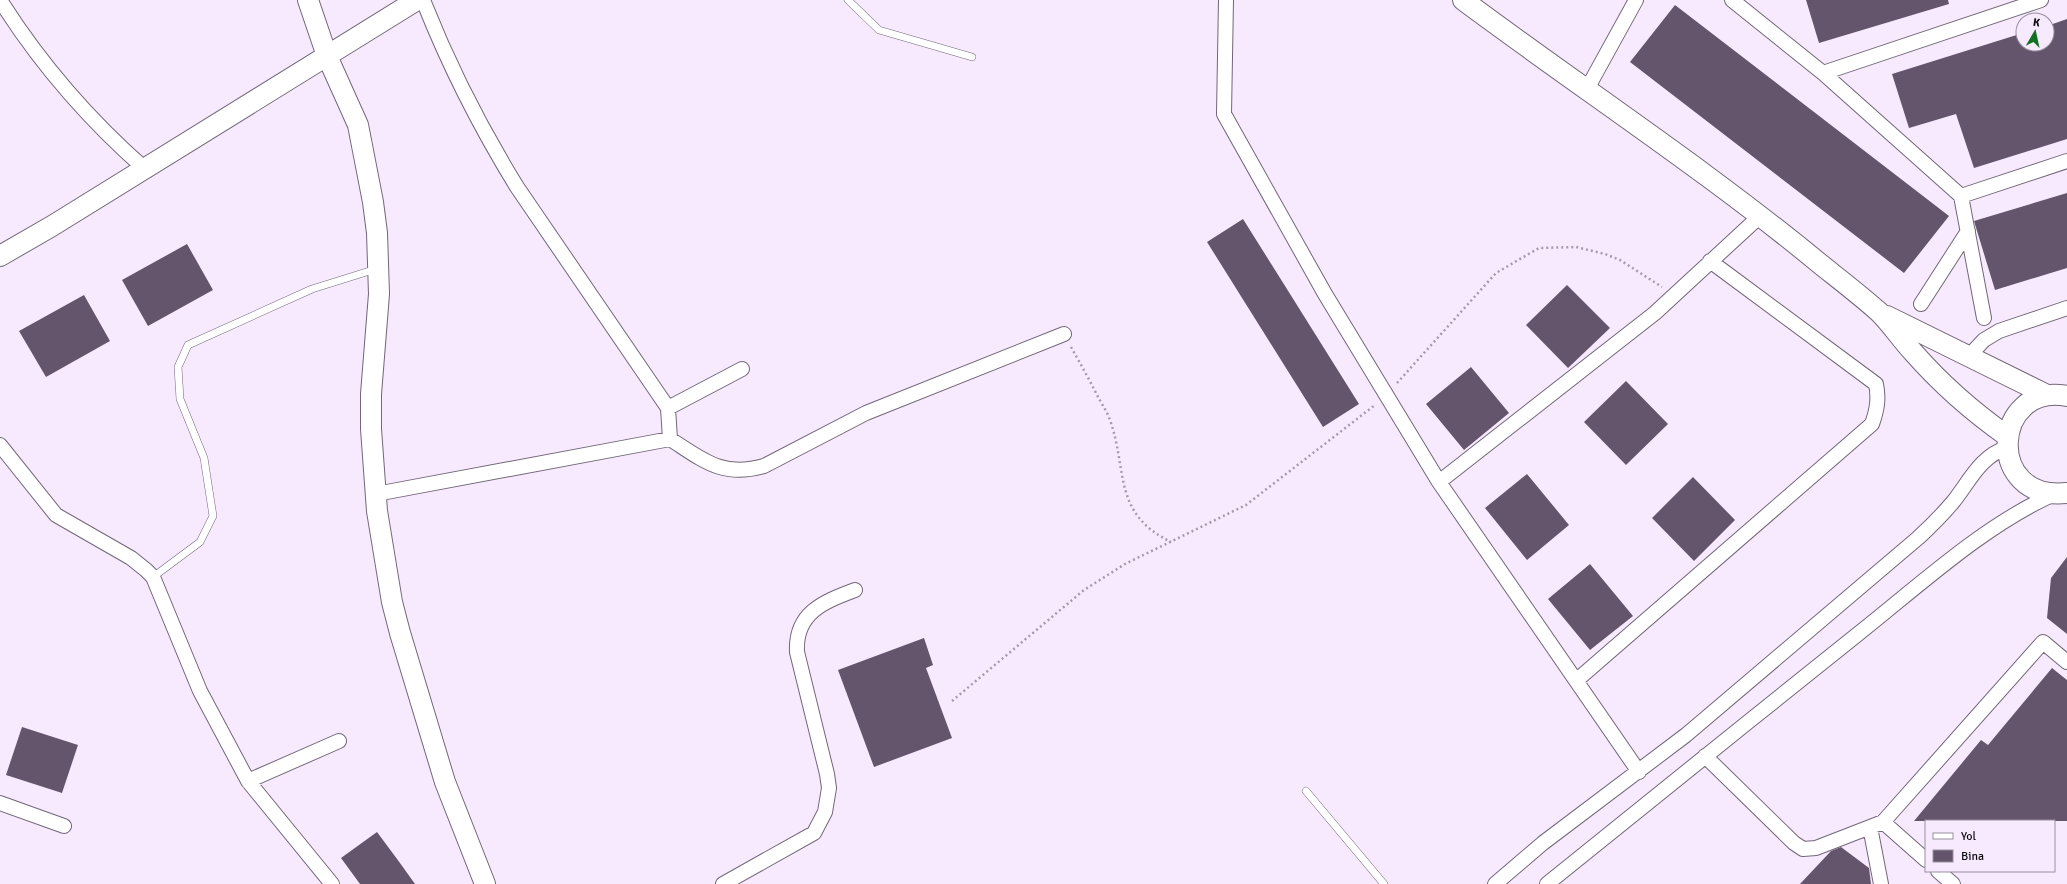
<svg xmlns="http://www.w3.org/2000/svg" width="2067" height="884" viewBox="0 0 2067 884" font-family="Signika,sans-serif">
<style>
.building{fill:#64556c}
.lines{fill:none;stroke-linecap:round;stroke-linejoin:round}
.lane-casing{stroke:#726778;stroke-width:8}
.street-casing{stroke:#726778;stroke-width:16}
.secondary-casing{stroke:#726778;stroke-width:22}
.path{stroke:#a59baa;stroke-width:2.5;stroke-dasharray:2 3;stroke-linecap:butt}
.lane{stroke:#fff;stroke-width:7}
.street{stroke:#fff;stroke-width:14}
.secondary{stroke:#fff;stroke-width:20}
</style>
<rect width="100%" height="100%" fill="#f7eafe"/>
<path class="building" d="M1806 0H1948L1949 4 1819 43Z
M1675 5 1949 216 1904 273 1630 62Z
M2067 19V139L1974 168 1956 114 1909 128 1892 74 2023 33V44H2047V26Z
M2067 193V268L1995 290 1974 221Z
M1243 219 1359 404 1323 427 1207 242Z
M187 244 213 290 148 326 122 280Z
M1567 285 1610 328 1568 368 1526 325Z
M84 295 110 341 46 377 19 331Z
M1471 367 1509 413 1464 450 1426 404Z
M1626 381 1668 424 1626 465 1584 422Z
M1527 474 1569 525 1527 560 1485 508Z
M1693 477 1735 520 1694 561 1652 518Z
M2067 557V634L2047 618 2051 578Z
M1590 564 1633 616 1590 650 1548 599Z
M924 638 933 665 926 668 952 738 874 767 838 670Z
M2052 668 2067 680V821H1914L1981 740 1988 745Z
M22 727 78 745 62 793 6 775Z
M377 832 400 863 415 884H360L341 858Z
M1841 847 1869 868 1871 884H1800L1831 851Z"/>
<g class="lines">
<g class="lane-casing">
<path id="lane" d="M848 0 879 30 972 57
M153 577 200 542 213 516 204 458 180 399 178 367 188 345 312 289 376 269
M1306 791 1384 884"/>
</g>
<g class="street-casing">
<path id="street" d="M0 0C41 65 87 118 145 169
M423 0C449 66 480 127 517 187L668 408 670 439
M1226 0 1224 114 1325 294 1439 482 1639 772
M1732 0 1823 73 1961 196 1984 318
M1823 73 2041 0
M1587 89 1636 0
M1961 196 2067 161
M1921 304 1968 231
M1969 356 1984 340 1999 331 2067 308
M668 408 742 369
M0 445 56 515 131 558 146 570 153 577 200 691 248 781 332 884
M1439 482 1655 313 1760 216
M376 494 670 439C703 460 722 478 764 466L866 413 1064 334
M1577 680 1872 424C1877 410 1879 399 1876 384L1710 261
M1705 756 1794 843 1803 849 1816 848 1883 822 2043 642 2067 662
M248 781 339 741
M0 803 64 826
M1883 822 1926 860
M1870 827 1881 884
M1938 871 1953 884
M723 884 814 833 825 812 829 788 827 774 797 652C795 613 823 602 855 590
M1495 884 1543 843 1686 735 1918 538C1930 527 1942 515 1953 502 1969 482 1981 455 2007 448
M1547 884C1651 800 1754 717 1858 634 1920 585 1983 526 2054 494"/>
</g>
<g class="secondary-casing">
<path id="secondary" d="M308 0 327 56 358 125 373 202 377 233 379 294 371 394V429L377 511 392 602 400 633 445 782 485 884
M1463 0C1581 88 1705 169 1819 263 1839 279 1860 295 1879 312 1891 324 1901 339 1913 352 1941 384 1973 412 2007 436
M0 256 52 226 417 0
M1887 316 2047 395
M2067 396C1992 382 1984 502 2067 493"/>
</g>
<path class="path" d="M1071 347C1080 363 1089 379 1097 395 1101 403 1107 411 1110 420 1128 471 1112 513 1171 542
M1397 383 1496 273 1539 248 1576 247 1605 254 1620 260 1662 287
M952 701 1084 590 1125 564 1246 505 1375 405"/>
<use href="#lane" class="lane"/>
<use href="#street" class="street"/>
<use href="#secondary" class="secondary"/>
</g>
<rect x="1925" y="820" width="130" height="52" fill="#f7eafe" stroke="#9a909f"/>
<rect x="1933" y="833" width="20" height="6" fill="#ffffff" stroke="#9a909f"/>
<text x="1961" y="840" font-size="12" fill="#0e0a10">Yol</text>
<rect x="1933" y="850" width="20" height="12" fill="#64556c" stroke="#9a909f"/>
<text x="1961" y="860" font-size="12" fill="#0e0a10">Bina</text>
<g transform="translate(2035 32) rotate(9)"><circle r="19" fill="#f7eafe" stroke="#9a909f"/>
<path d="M0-3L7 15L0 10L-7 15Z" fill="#127221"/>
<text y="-6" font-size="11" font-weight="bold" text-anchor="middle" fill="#0e0a10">K</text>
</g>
</svg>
